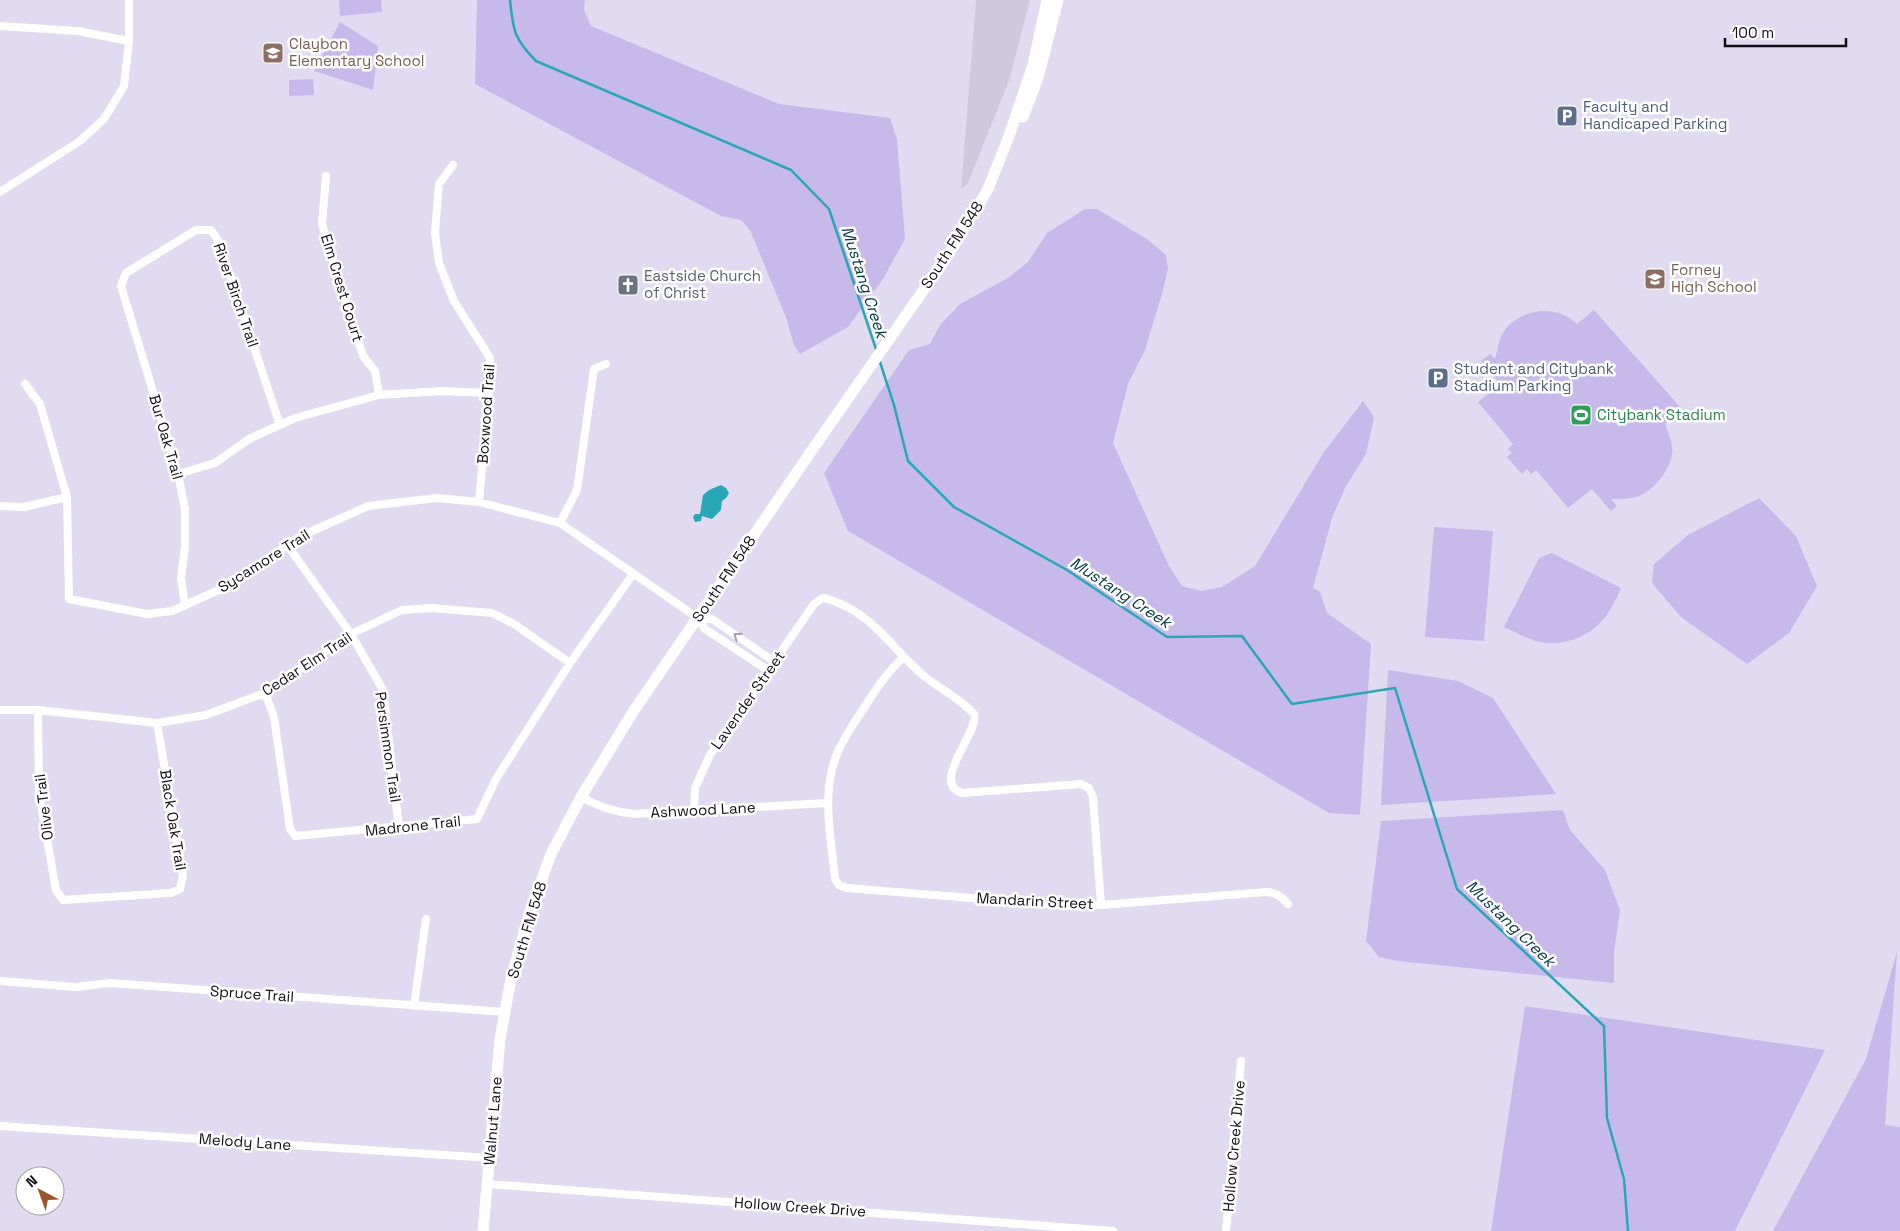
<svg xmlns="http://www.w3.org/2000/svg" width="1900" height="1231" viewBox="0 0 1900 1231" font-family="'Space Grotesk',sans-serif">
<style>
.commercial{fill:#cfc9de}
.green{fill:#c7baea}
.water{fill:#2aa7b6}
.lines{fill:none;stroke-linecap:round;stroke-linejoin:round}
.stream{stroke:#2aa7b6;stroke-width:2.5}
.minor{stroke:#fff;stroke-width:8}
.secondary{stroke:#fff;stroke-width:11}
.oneway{stroke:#9f9fa1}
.labels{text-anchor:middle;stroke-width:5;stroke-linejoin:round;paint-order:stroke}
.education-label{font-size:15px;fill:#785e54;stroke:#fff;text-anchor:start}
.service-label{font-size:15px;fill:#4e5e75;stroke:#fff;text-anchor:start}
.street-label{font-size:15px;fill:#100e15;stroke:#fff}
.worship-label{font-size:15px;fill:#5b616d;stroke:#fff;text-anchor:start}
.leisure-label{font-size:15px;fill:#27864d;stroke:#fff;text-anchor:start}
.water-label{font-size:16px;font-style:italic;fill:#00383e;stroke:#fff}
</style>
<rect width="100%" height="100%" fill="#e0dbf0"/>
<path class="commercial" d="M976 0H1030L1009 81 968 183 961 189Z"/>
<path class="green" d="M339 0H381L382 12 340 16Z
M477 0H585L584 9 591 26 779 104 890 118 897 139 905 239 883 279 848 327 800 354 794 345 787 320 750 230 741 220 721 216 475 84Z
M340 22 378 46 373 90 314 71Z
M313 79 314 95 289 96V80Z
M1085 209H1097L1147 239 1166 255 1168 269 1162 294 1145 350 1128 384 1113 443 1169 566 1182 586 1201 591 1222 587 1255 566 1324 452 1363 401 1374 417 1366 454 1345 488 1332 518 1313 588 1320 592 1327 613 1371 644 1360 815 1329 813 848 531 824 473 909 350 930 344 940 325 960 304 1008 278 1028 262 1047 233Z
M1594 310 1681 408 1665 424C1668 431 1674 447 1672 454 1670 470 1654 490 1639 496 1630 499 1620 499 1611 499L1617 506 1611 511 1592 489 1568 508 1536 470 1531 474 1527 469 1522 474 1507 457 1512 453 1508 449 1513 444 1478 402 1500 384 1481 361 1490 354 1495 359C1497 352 1498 343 1501 336 1515 309 1556 302 1577 324Z
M1759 498 1796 536 1817 586 1789 633 1747 664 1681 617 1652 583 1654 564 1688 535Z
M1434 527 1493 531 1484 641 1425 637Z
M1552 553 1621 588C1617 597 1612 608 1606 616 1590 638 1559 649 1533 640 1523 637 1513 631 1504 627L1539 558Z
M1388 670 1458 681 1493 698 1556 794 1381 805Z
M1563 810 1570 830 1605 870 1620 910 1614 953V983L1398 961 1379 957 1366 941 1381 821Z
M1897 952 1885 1125 1900 1127V1231H1773L1866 1059Z
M1525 1006 1825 1050 1735 1231H1491Z"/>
<path class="water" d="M721 485 726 488 729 493 727 497 722 501 721 510 712 519 702 516 701 521 695 522 693 517 695 514H700L703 495 709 490Z"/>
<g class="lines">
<path class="stream" d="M510 0C513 30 514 39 536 61L791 170 829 209 877 352
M879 359 894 405 908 461 954 507 1067 570 1167 637 1242 636 1292 704 1395 688 1457 889 1604 1026 1607 1118 1624 1179 1628 1231"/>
<path class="minor" d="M0 26 78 31 129 41
M453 165 439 184 435 233 439 263 454 301 490 358 488 405 479 502
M326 176 322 224 363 356 375 371 379 395
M0 192 80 141 104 119 124 86 129 41V0
M25 384 40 404 67 497 69 599 147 614 172 611 232 584 299 537 368 506 437 498 479 502 560 523 698 618 705 629 769 671
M178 474 215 463 249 439 295 418 379 395 442 391 488 393
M0 506 24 507 67 497
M560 523 577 490 594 369 606 364
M287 545 351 634 383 690 399 828
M185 606 181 578 185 547V509L178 474 121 286 126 273 196 230H211L219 242 280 425
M698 618 712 619 775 662
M904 657C887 672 876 689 864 708 854 723 844 737 837 754 821 793 831 838 835 879L839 885 847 888 1071 906 1101 905 1267 892C1277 893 1282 897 1288 904
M265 693 274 717 290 829 295 836 477 819 496 779 570 663 633 574
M0 710H38L157 723 206 715 265 693 351 634 402 610 432 608 492 613 514 624 570 663
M38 710 39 794 56 890 63 900 171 893 180 889 183 876 157 723
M581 797C599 807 614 812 634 814L827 803
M694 811 695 788 710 755 814 604 823 598 828 599C873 613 890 647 924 676 940 689 960 698 974 714 981 730 929 783 962 793L1081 784 1089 788 1093 797 1101 905
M0 981 76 987 110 983 505 1012
M414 1006 426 919
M0 1126 490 1158
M487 1184 1113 1231
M1226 1231 1241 1061"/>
<path class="secondary" d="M1023 117 1038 78 1058 0
M483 1231 500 1039 511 979 529 915 551 854 581 797 633 712 810 453 950 252 988 189 1009 136 1033 65 1047 0"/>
</g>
<defs><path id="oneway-chevron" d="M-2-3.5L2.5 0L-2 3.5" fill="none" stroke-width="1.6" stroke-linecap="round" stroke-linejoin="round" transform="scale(1.25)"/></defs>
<use class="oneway" href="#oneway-chevron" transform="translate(737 636) rotate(-145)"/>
<defs>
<g id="school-square" transform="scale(1.125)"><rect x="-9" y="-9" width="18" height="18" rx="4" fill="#8d6e63" stroke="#fff"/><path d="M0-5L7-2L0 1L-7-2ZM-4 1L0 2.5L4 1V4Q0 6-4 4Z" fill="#fff"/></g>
<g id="parking-square" transform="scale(1.125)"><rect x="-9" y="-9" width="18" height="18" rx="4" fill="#5c6f8a" stroke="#fff"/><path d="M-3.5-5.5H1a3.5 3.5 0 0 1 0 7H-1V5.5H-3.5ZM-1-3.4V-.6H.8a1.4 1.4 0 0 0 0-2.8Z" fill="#fff"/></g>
<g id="church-square" transform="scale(1.125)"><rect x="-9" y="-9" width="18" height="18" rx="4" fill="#6b7280" stroke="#fff"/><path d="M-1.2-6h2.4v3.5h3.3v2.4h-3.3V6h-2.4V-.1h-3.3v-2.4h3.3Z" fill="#fff"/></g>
<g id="stadium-square" transform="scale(1.125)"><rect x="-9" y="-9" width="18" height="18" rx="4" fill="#2e9e5b" stroke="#fff"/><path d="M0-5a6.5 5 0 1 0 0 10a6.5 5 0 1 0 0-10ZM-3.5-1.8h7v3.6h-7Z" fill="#fff"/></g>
</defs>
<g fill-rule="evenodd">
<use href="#school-square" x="273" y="53"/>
<use href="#parking-square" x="1567" y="116"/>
<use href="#school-square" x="1655" y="279"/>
<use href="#church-square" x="628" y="285"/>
<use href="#parking-square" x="1438" y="378"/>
<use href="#stadium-square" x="1581" y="415"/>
</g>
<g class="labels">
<g class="education-label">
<text x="289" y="49">Claybon<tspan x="289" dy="17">Elementary School</tspan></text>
<text x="1671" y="275">Forney<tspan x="1671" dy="17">High School</tspan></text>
</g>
<g class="service-label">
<text x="1583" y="112">Faculty and<tspan x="1583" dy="17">Handicaped Parking</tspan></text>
<text x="1454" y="374">Student and Citybank<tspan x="1454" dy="17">Stadium Parking</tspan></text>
</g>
<g class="street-label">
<text transform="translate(952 245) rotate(-57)" y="5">South FM 548</text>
<text transform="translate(342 288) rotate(73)" y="5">Elm Crest Court</text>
<text transform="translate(236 295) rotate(71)" y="5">River Birch Trail</text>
<text transform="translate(486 414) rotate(-86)" y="5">Boxwood Trail</text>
<text transform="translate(166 437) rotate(74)" y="5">Bur Oak Trail</text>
<text transform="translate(264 561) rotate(-32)" y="5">Sycamore Trail</text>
<text transform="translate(724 579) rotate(-56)" y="5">South FM 548</text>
<text transform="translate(307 664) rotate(-33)" y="5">Cedar Elm Trail</text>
<text transform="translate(748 700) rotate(-55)" y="5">Lavender Street</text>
<text transform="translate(388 747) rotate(82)" y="5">Persimmon Trail</text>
<text transform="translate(44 807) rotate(-97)" y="5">Olive Trail</text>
<text transform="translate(703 810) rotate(-3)" y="5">Ashwood Lane</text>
<text transform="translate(173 820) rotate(81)" y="5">Black Oak Trail</text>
<text transform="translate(413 826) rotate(-6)" y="5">Madrone Trail</text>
<text transform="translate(1035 901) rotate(3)" y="5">Mandarin Street</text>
<text transform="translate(527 930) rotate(-73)" y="5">South FM 548</text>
<text transform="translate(252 994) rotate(4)" y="5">Spruce Trail</text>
<text transform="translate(493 1121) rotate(-85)" y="5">Walnut Lane</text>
<text transform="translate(245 1142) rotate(4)" y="5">Melody Lane</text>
<text transform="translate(1234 1146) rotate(-85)" y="5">Hollow Creek Drive</text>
<text transform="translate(800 1207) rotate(4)" y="5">Hollow Creek Drive</text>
</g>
<g class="worship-label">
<text x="644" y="281">Eastside Church<tspan x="644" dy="17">of Christ</tspan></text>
</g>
<g class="leisure-label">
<text x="1597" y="420">Citybank Stadium</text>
</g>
<g class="water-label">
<text transform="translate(865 282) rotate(72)" y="6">Mustang Creek</text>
<text transform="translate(1121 592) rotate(33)" y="6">Mustang Creek</text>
<text transform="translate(1511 923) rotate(44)" y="6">Mustang Creek</text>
</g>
</g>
<g transform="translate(40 1191) rotate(319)"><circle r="24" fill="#ffffff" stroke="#9f9fa1"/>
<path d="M0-4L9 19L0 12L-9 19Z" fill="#9a5529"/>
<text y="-8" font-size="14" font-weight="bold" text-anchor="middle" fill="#100e15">N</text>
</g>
<path d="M1725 38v8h121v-8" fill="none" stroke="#100e15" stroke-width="2.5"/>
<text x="1732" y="38" font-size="15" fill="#100e15" stroke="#ffffff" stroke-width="4" paint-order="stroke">100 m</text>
</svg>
